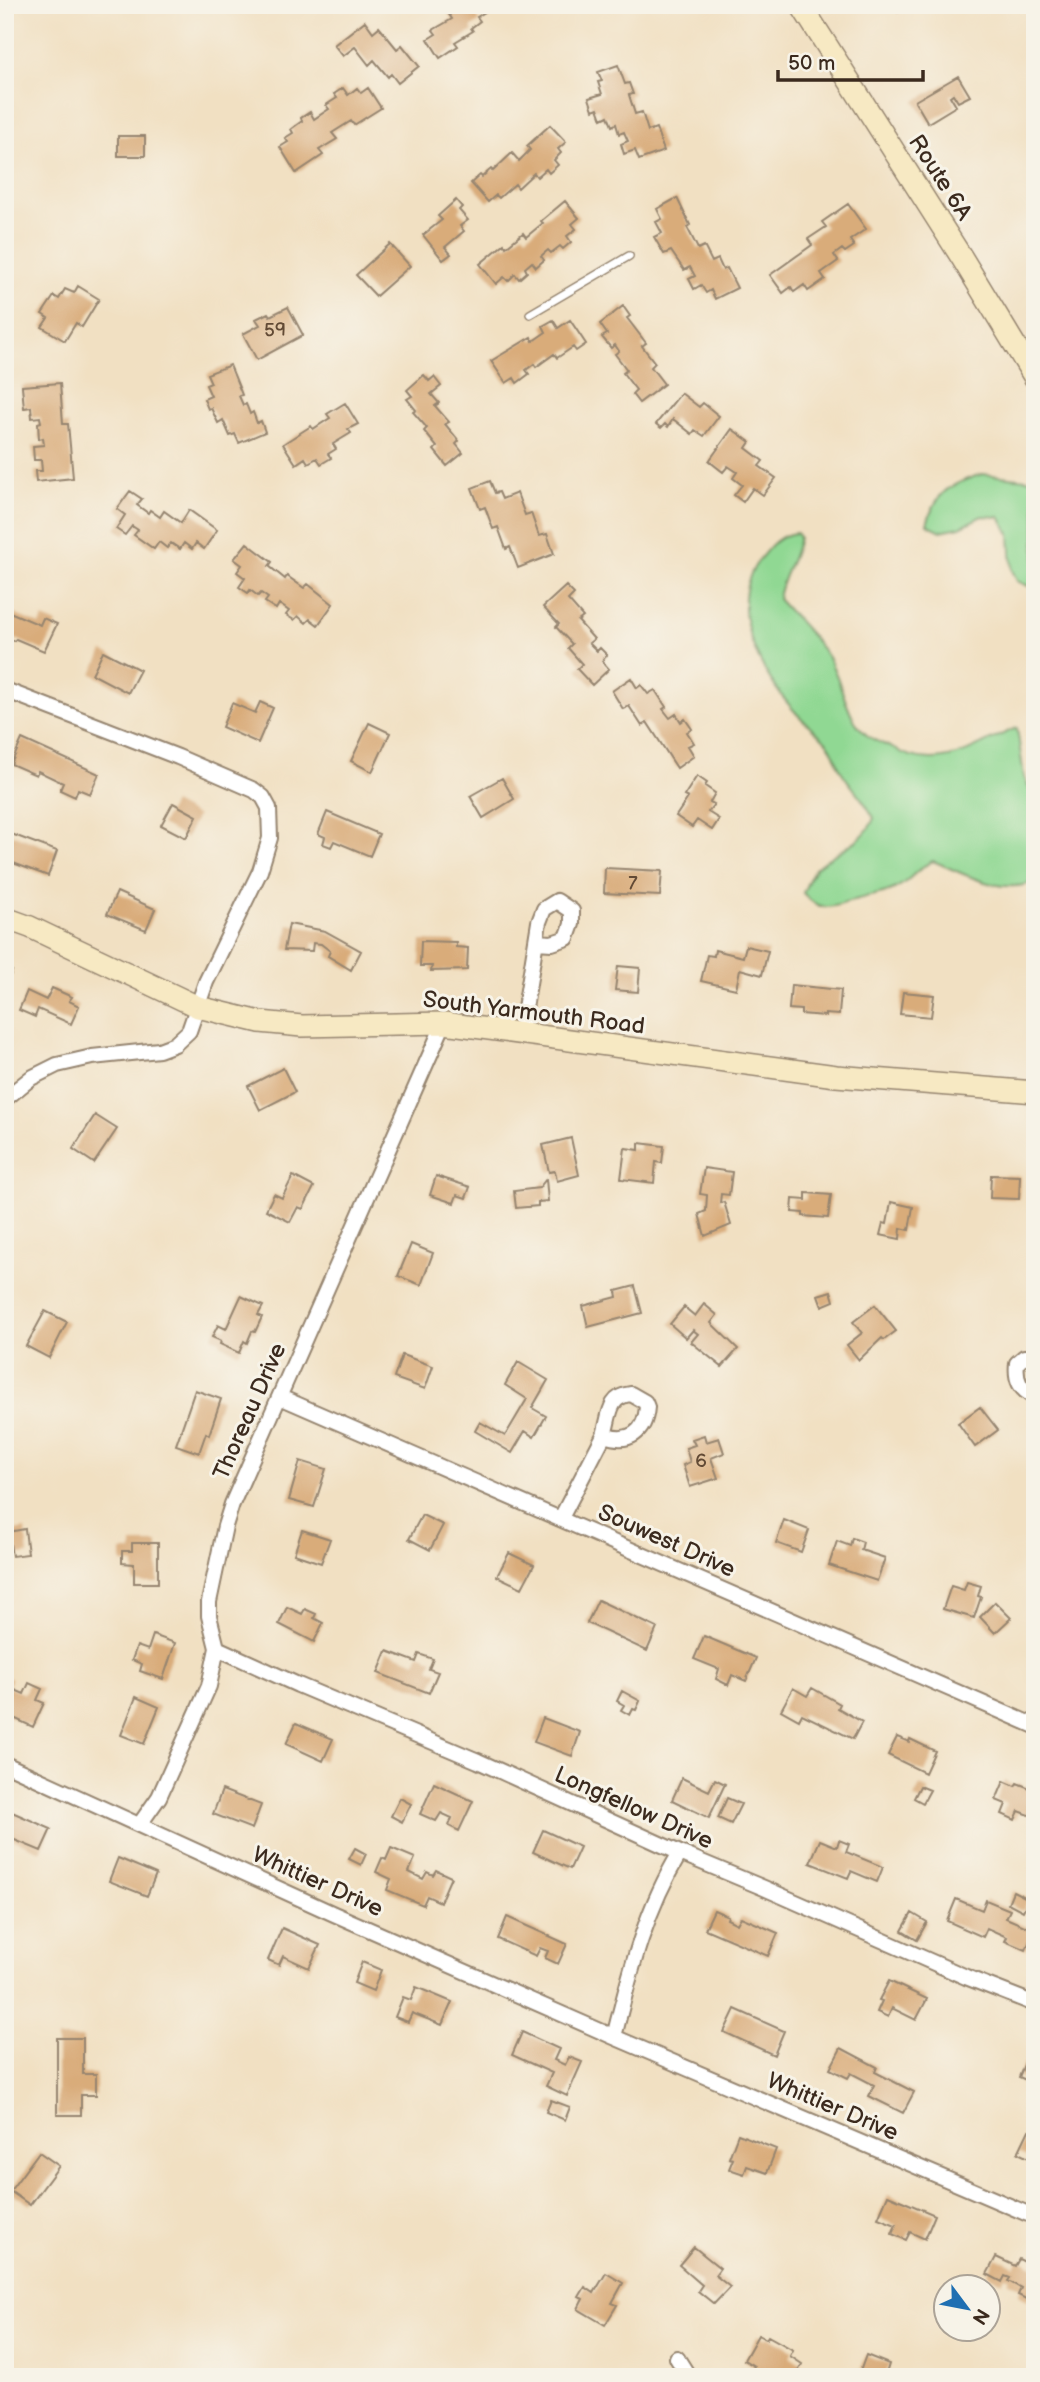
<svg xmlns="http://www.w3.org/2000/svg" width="1040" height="2382" viewBox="0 0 1040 2382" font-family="'Balsamiq Sans',sans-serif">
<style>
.green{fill:#90d893;stroke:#668158;stroke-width:2}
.building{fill:#d9ac7a}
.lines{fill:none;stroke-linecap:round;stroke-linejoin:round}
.service-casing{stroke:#968570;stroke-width:10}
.minor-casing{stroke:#968570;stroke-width:18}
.secondary-casing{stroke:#968570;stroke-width:24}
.service{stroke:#fff;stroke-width:7}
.minor{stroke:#fff;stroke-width:14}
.secondary{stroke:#f7e9c3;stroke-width:21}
.labels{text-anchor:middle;stroke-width:6;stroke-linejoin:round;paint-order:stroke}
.number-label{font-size:19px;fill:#624a35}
.street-label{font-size:23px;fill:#3b2a1e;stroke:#f7f3e8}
</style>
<rect width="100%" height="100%" fill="#f7f3e8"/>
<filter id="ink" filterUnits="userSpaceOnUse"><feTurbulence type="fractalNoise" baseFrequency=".0143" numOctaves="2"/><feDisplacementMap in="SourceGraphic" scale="14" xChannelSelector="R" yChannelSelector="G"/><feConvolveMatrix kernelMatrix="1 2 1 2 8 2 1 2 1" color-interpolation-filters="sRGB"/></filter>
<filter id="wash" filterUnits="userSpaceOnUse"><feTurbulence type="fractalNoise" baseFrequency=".00686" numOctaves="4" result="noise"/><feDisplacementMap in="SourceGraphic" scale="28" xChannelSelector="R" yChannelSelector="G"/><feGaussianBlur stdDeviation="1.57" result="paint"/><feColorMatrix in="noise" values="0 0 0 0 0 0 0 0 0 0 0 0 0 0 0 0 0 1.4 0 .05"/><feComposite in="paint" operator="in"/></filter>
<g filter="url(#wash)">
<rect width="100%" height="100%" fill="#f1e0c2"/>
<path class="green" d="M982 474 1035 480V589L1017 581 1012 570 1010 534 1000 517 982 516 960 527 941 531 927 524C936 491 951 484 982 474Z
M796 533 799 537C795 559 781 577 778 599 795 618 813 635 827 656 843 680 844 717 868 736 875 741 884 744 892 748 908 757 925 761 943 758 971 754 992 737 1017 728L1024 777 1035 801V881C1003 897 963 873 933 861 916 868 910 882 894 889 884 894 872 895 862 898 837 904 823 917 803 893 807 885 810 874 816 868 835 849 864 845 874 818 865 801 853 789 843 774 837 765 835 753 829 745 820 734 808 725 798 715 763 677 723 609 759 560 770 546 778 535 796 533Z"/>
<g id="blocks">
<path class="building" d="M456 5H481L485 12 477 17 480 21 471 28 473 31 455 42 458 46 440 58 428 39 436 34 433 30 452 19 448 13 457 8Z
M894 5H909L898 12Z
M365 21 373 32 379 27 397 49 402 45 419 66 398 83 391 74 388 77 374 60 369 65 355 47 343 56 334 45Z
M618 65 625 84 629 83 633 94 629 95 635 114 642 112 648 131 656 128 664 151 639 160 635 150 624 154 621 144 628 141 624 132 619 134 616 124 612 126 608 116 602 119 598 108 593 110 589 98 602 94 598 82 602 81 598 72Z
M958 76 970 96 958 102 953 94 950 96 956 106 928 123 915 101Z
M343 88 348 95 357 88 361 93 368 88 381 108 354 125 351 121 332 133 337 139 319 150 323 155 296 173 280 147 288 142 285 138 293 133 291 129 302 121 301 118 310 112 314 119 329 109 326 105 337 98 334 94Z
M550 125 566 142 558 149 561 153 554 160 558 165 549 173 546 169 537 177 534 173 518 188 515 184 499 198 496 195 488 202 471 183 480 175 482 177 491 169 493 171 512 153 519 161 530 150 527 146Z
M118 136H145V156H118Z
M677 198 690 225 687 227 698 249 704 246 712 262 718 259 723 270 727 268 737 288 715 299 711 290 706 293 701 285 694 289 689 279 695 276 690 267 684 270 671 251 664 254 654 237 662 233 656 222 662 219 657 209Z
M456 200 462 207 459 210 468 220 460 226 464 231 445 247 451 254 443 260 423 235 442 220 438 216Z
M565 201 579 218 572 224 576 229 567 236 571 242 563 249 560 246 551 253 548 250 541 256 544 260 536 267 532 262 525 268 527 272 519 279 515 274 508 281 504 277 496 284 480 264 504 244 506 247 523 233 526 237 543 223 541 221Z
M848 204 866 229 850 240 854 246 845 252 842 249 834 255 838 261 821 273 825 279 808 291 804 285 794 292 791 287 783 293 770 275 812 245 808 239 826 227 822 222Z
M390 244 410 266 376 296 356 275Z
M78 286 99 299 82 327 76 323 65 341 42 327 48 318 42 314 54 296 59 299 65 289 74 293Z
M623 306 630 316 627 318 646 343 642 346 655 363 651 367 664 384 639 403 632 394 636 390 623 373 627 370 615 354 619 351 615 345 611 348 602 337 607 334 600 324Z
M288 307 303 335 257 360 243 334 260 325 256 319 268 313 270 316Z
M553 320 558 328 570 320 586 344 576 351 573 347 557 358 554 354 536 367 534 364 526 370 529 374 517 383 514 378 506 383 491 361 531 337 533 341 546 332 543 326Z
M230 365 242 395 239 396 243 405 246 404 250 414 253 412 257 423 261 421 265 432 239 443 235 434 230 436 223 420 218 423 211 408 208 409 204 399 211 396 206 385 211 383 207 374Z
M424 375 429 381 434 377 441 386 431 394 439 403 435 406 449 422 445 424 459 441 456 444 463 453 447 466 434 450 437 447 424 431 427 428 413 412 416 410 407 399 412 396 407 390Z
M60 383 63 424H68L73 478 36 482 35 471H42L41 460H34L33 446 44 445 43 438 39 439 38 423 41 422 40 417 32 418 31 407 24 408 22 386Z
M681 393 699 407 703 403 719 416 704 436 695 430 692 434 673 419 668 427 665 424 661 428 656 424Z
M345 403 358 424 348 429 351 433 333 444 336 449 328 454 331 458 321 464 317 458 308 463 305 458 296 464 283 444 311 426 313 429 330 418 327 414Z
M732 429 750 442 746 448 763 461 759 466 776 478 763 495 753 488 743 502 734 495 742 485 733 478 737 472 728 466 723 472 709 461Z
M490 481 495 493 499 492 502 499 517 493 525 515 531 513 539 536 547 534 554 554 518 568 510 547 506 549 498 527 493 529 485 507 480 509 472 488Z
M130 491 142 499 137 505 148 513 150 510 160 517 164 511 181 523 189 510 217 530 204 549 196 543 192 549 184 543 180 549 171 543 167 548 159 542 154 549 134 535 138 530 132 526 125 535 116 529 125 515 117 509Z
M247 543 272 562 269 566 285 579 287 576 304 588 308 584 333 604 318 625 310 619 306 623 298 616 294 620 286 615 289 611 279 604 276 609 265 602 268 598 261 593 258 596 250 590 248 593 239 587 245 578 237 572 242 565 234 559Z
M566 586 574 594 568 600 583 617 578 621 594 639 589 643 597 651 600 648 607 655 602 661 609 669 592 685 577 669 582 664 568 648 572 644 556 627 559 624 543 607Z
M5 610 40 625 43 618 57 624 44 651 16 639 14 641 5 637Z
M103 651 140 670 128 693 92 674Z
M631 678 637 688 641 685 648 694 655 690 666 707 663 709 670 718 676 714 681 722 685 719 692 729 687 732 694 743 688 746 694 756 677 768 647 722 642 726 629 706 623 709 612 691Z
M260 702 273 708 258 743 222 727 232 703 255 713Z
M369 723 390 733 372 772 351 761Z
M22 739 99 774 90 794 78 789 75 797 60 790 63 783 38 771 36 775 11 764Z
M697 776 707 783 705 786 715 793 710 802 714 804 708 812 719 819 712 830 697 820 692 827 676 816 688 798 684 796Z
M502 778 514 799 483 818 470 796Z
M173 803 197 816 186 838 161 825Z
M327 812 379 834 370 856 334 841 331 847 323 844 325 837 318 834Z
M6 832 57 851 48 876 5 860Z
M605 868 662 871 660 896 604 893Z
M117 892 155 909 146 930 107 914Z
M289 924 325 931 361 951 351 970 328 956 330 951 321 944 313 943 312 951 284 950Z
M421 941 456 942V947L468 948 467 970 431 971 432 966H420Z
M746 946 768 951 762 975 740 969 736 989 701 981 707 955 714 956 715 950 743 957Z
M618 966 640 968 638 992 615 990Z
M5 968 12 971 5 988Z
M791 985 841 990 839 1015 825 1014V1016L801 1014V1010L789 1009Z
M52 988 72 997 69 1001 79 1006 71 1024 38 1009 35 1017 19 1010 27 991 46 1000Z
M903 992 934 995 931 1017 900 1014Z
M283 1068 295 1092 260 1110 248 1086Z
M95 1115 117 1129 94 1163 73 1149Z
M571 1138 579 1175 557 1181 555 1171 549 1172 543 1145Z
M639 1143 664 1146 662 1163 656 1162 654 1183 621 1179 625 1148 639 1150Z
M704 1168 732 1172 729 1195 721 1194 720 1203 724 1202 731 1225 705 1236 699 1214 706 1211 707 1195 700 1194Z
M991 1175 1020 1176 1019 1199 990 1198Z
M293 1176 314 1187 303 1209 298 1207 290 1222 266 1210 274 1194 282 1198Z
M436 1176 470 1187 466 1198 457 1195 454 1203 430 1195Z
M546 1179 548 1201 538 1202V1206L516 1208 514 1191 539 1188Z
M806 1193 831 1195 828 1218 803 1216V1213L792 1212 793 1199 806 1200Z
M891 1202 913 1207 909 1230 901 1228 900 1239 880 1235 883 1223 887 1224Z
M411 1244 433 1253 421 1285 398 1276Z
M635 1286 642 1313 588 1327 583 1306 617 1297 616 1291Z
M831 1291 834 1301 822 1306 818 1295Z
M241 1296 263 1306 258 1315 262 1317 255 1332 252 1331 247 1343 244 1341 239 1353 220 1344 221 1341 212 1337 218 1325 226 1329Z
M704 1304 717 1315 711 1323 738 1349 722 1367 691 1342 698 1334 693 1330 686 1338 670 1324 684 1307 695 1316Z
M875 1305 896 1331 884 1340 882 1338 859 1360 847 1345 862 1333 853 1322Z
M45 1311 67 1322 49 1358 26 1346Z
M402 1355 433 1366 425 1389 394 1378Z
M518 1362 548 1380 532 1408 546 1416 534 1437 525 1431 512 1453 475 1431 480 1422 505 1436 527 1399 505 1385Z
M195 1390 221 1399 209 1435 206 1433 199 1453 176 1445Z
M980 1407 998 1430 975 1447 958 1423Z
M704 1435 706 1442 719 1438 724 1453 711 1458 718 1478 690 1487 683 1465 690 1462 686 1448 695 1445 692 1439Z
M300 1461 326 1469 314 1507 289 1500Z
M422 1515 443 1525 430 1550 409 1539Z
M784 1520 809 1530 801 1552 776 1543Z
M25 1529 28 1554 12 1556 8 1532Z
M302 1530 330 1539 321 1563 294 1554Z
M852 1538 863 1542 861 1550 885 1558 877 1581 829 1565 837 1541 850 1546Z
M132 1543H158V1583H134V1564L122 1563V1551H132Z
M509 1553 534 1565 522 1588 497 1576Z
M967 1582 981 1586 978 1596 981 1597 974 1618 943 1609 951 1586 964 1590Z
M598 1600 657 1628 647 1651 587 1623Z
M995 1602 1011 1618 995 1633 980 1617Z
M287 1607 302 1614 305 1609 316 1614 314 1618 323 1623 314 1642 279 1624Z
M153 1635 175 1643 163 1679 140 1671 142 1664 132 1660 137 1646 148 1650Z
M704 1636 756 1658 746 1681 732 1675 728 1685 716 1679 719 1669 694 1659Z
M387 1651 416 1662 419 1654 433 1659 429 1669 438 1672 429 1693 378 1673Z
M5 1676 11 1679 8 1687 24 1694 29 1683 42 1689 37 1700 44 1703 33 1727 5 1714Z
M793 1688 807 1696 812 1688 840 1704 838 1708 862 1722 853 1739 802 1714 799 1720 781 1710Z
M622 1691 640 1701 636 1710 633 1709 630 1715 621 1710 624 1705 617 1701Z
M136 1697 159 1707 144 1744 121 1735Z
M543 1718 580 1732 572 1756 534 1742Z
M296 1723 333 1739 323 1761 286 1744Z
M897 1737 909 1742 910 1739 935 1751 925 1773 888 1755Z
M682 1778 709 1791 715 1779 725 1784 709 1818 672 1800Z
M1004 1781 1015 1786 1017 1783 1035 1790V1817L1019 1811 1015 1820 1002 1814 1006 1804 996 1800Z
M434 1783 473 1801 459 1831 449 1826 452 1818 441 1813 436 1821 420 1814Z
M920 1786 930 1790 923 1803 914 1798Z
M222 1790 261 1805 252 1829 213 1814Z
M400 1798 411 1804 402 1822 391 1816Z
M727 1798 741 1804 731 1824 718 1818Z
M12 1812 51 1829 41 1851 5 1836V1827Z
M543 1830 580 1847 570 1869 533 1852Z
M820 1840 837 1847 839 1840 849 1844 846 1852 883 1867 877 1882 851 1871 848 1878 810 1863Z
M355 1848 366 1854 361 1865 349 1859Z
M391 1848 415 1858 409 1872 423 1879 427 1872 433 1875 436 1870 451 1877 440 1902 427 1896 423 1905 387 1890 391 1879 376 1872 382 1858 386 1860Z
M118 1858 156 1874 147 1896 109 1881Z
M1013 1891 1029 1899 1023 1911 1008 1903Z
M956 1899 982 1910 986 1900 1010 1910 1006 1918 1034 1930 1026 1950 1005 1941 1007 1937 987 1928 983 1937 947 1921Z
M714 1910 728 1916 727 1919 737 1924 741 1917 778 1933 768 1956 705 1929Z
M912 1913 927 1922 917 1940 902 1931Z
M507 1917 567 1944 558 1964 545 1958 548 1951 540 1948 536 1956 498 1939Z
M282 1928 320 1945 309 1968 283 1956 279 1965 268 1960Z
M362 1962 381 1970 373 1991 354 1983Z
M889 1981 927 1999 916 2020 892 2008 888 2017 877 2012 882 2001 879 2000Z
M416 1987 452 2002 442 2025 412 2013 408 2022 395 2017 403 1997 411 2000Z
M735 2009 784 2031 774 2055 724 2032Z
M522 2032 559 2049 554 2060 565 2065 569 2057 582 2062 567 2096 546 2086 552 2073 512 2055Z
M57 2038H83V2074H96V2095H81V2115H57Z
M1032 2045 1035 2046V2084L1019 2077Z
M841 2048 877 2067 875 2072 914 2092 903 2113 869 2096 874 2085 851 2073 848 2078 830 2069Z
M551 2100 570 2107 565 2120 546 2112Z
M1029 2130 1035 2133V2161L1018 2153Z
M738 2134 776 2149 767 2173 747 2166 744 2174 729 2169 733 2159 729 2158Z
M39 2152 59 2166 30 2205 10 2191Z
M888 2195 935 2215 925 2239 910 2232 906 2240 892 2234 896 2225 878 2218Z
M694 2247 720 2268 715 2275 730 2287 714 2304 698 2291 702 2285 679 2265Z
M996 2257 1015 2266 1019 2259 1035 2267V2285L1028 2300 1018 2295 1021 2288 1008 2281 1010 2278 1005 2276 1002 2282 987 2274Z
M606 2273 623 2283 612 2303 617 2305 605 2325 578 2309 583 2299 579 2297 585 2287 594 2293Z
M758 2335 766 2339 768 2336 793 2350 790 2356 802 2364 795 2377H759L750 2372 754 2366 744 2360Z
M866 2355 889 2364 885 2377H858Z"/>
</g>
</g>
<g filter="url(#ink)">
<use href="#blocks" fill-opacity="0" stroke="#968570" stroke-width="2"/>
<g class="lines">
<g class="service-casing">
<path id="service" d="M530 314 629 256"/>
</g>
<g class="minor-casing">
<path id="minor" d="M5 690 178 757 254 790 263 797 269 808 270 838 260 871 206 982 189 1031 175 1044 159 1050 92 1057 57 1065 31 1078 5 1099
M521 1033 539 922 544 909 557 901 572 911V924L567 938 552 943 536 942
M1035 1357H1024L1017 1363C1015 1380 1020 1390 1035 1397
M631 1394 645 1402 647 1407C645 1433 629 1444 604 1435 610 1416 608 1396 631 1394Z
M280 1397 1035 1726
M561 1518 604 1435
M217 1648 298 1685 478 1761 680 1853 764 1888 966 1977 1035 2004
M5 1764 334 1914 614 2037C630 1973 645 1910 680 1853
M140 1824 159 1797 209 1686 217 1648 209 1616V1602L225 1526 232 1504 444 1023
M614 2037 1035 2217
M677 2358 689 2377"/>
</g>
<g class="secondary-casing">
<path id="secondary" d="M801 5 962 258 1035 378
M5 918 30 927 198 1007 260 1022 302 1026 444 1023 836 1076 1035 1092"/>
</g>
<use href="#service" class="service"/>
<use href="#minor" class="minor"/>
<use href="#secondary" class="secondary"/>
</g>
</g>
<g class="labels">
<g class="number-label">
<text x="275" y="336">59</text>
<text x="633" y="889">7</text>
<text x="701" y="1467">6</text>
</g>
<g class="street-label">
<text transform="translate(941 177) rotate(57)" y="8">Route 6A</text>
<text transform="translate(534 1012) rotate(7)" y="8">South Yarmouth Road</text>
<text transform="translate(249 1411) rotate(-66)" y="8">Thoreau Drive</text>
<text transform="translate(667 1540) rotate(24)" y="8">Souwest Drive</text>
<text transform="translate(634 1807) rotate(24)" y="8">Longfellow Drive</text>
<text transform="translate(318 1881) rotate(24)" y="8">Whittier Drive</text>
<text transform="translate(833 2106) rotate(23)" y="8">Whittier Drive</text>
</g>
</g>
<rect width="1040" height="2382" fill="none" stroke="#f7f3e8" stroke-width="28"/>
<g transform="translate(967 2308) rotate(122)"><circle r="33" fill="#f7f3e8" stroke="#aca397" stroke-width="2"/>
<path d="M0-5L12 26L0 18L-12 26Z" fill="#1f6fb2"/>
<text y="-10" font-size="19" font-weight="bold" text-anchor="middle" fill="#3b2a1e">N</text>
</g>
<path d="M778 70v10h145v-10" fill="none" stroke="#3b2a1e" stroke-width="3.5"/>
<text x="788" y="70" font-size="21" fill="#3b2a1e" stroke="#f7f3e8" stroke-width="5" paint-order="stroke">50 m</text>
</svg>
